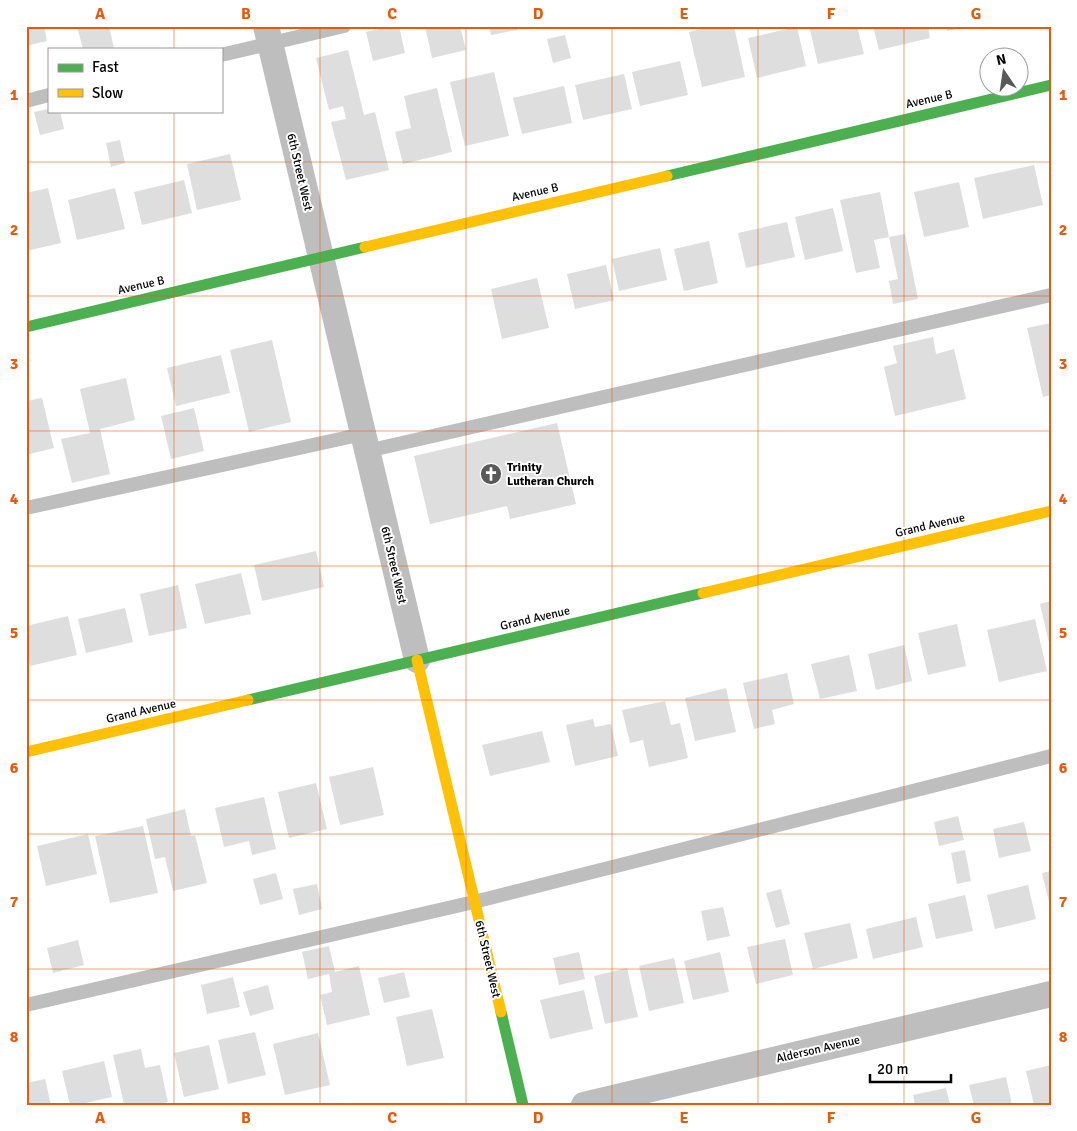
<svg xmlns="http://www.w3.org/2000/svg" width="1077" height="1131" viewBox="0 0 1077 1131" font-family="Signika,sans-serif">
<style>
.building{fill:#dedede}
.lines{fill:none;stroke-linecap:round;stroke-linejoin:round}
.lane{stroke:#bebebe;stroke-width:14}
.street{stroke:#bebebe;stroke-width:26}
.fast{stroke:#4caf50;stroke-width:11}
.slow{stroke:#ffc107;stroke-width:11}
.grid{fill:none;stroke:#e8590c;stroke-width:1;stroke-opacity:0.55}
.labels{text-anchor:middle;stroke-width:4;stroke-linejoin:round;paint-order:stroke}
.street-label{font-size:12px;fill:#000;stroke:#fff}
.poi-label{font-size:12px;font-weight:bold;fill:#000;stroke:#fff;text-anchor:start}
.neatline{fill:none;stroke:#e8590c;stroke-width:2}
.grid-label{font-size:16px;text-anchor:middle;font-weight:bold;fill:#e8590c}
</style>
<rect width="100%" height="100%" fill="#fff"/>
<path class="building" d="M26 26H44L47 41 26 46Z
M77 26H109L114 48 83 49Z
M393 26H399L405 53 373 61 366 32Z
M425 26H460L466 50 432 58Z
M489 26H517V30L491 35Z
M714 26H734L745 77 702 87 689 32Z
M809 26H857L864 54 818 64Z
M873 26H928L930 38 879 50Z
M946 26H964L965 27 947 31Z
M797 27 806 66 757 78 748 38Z
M565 35 571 58 553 63 547 39Z
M348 50 364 115 375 112 389 170 346 180 331 122 346 119 343 106 329 110 316 58Z
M680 61 688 95 640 106 632 72Z
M494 72 509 136 465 146 450 82Z
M624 74 632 109 583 120 575 85Z
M564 86 572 123 522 134 513 98Z
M437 88 452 152 403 164 395 132 411 128 404 96Z
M49 109V111H60L64 129 40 135 34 112Z
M120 140 125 163 111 167 106 143Z
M230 154 241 200 197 210 187 164Z
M1034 165 1043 205 983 219 974 178Z
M184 180 192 213 142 225 134 192Z
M959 182 969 227 924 237 914 192Z
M48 188 61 243 26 251V193Z
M115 188 125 229 77 240 68 200Z
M880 192 889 237 905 234 918 299 893 304 889 281 898 279 889 237 874 240 880 268 856 273 840 200Z
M833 208 843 251 805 260 795 217Z
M787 222 795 257 746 268 738 233Z
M709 241 718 283 684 291 674 249Z
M660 248 667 280 619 291 612 259Z
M606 265 614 300 575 309 567 274Z
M537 278 549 328 502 339 491 289Z
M1051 323V395L1043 397 1027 328Z
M933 337 936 354 954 349 966 399 895 416 884 367 897 363 893 346Z
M272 340 291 422 249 432 230 350Z
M221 355 230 393 176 406 167 368Z
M126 378 135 420 100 429 110 474 72 483 61 439 90 433 80 389Z
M42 398 54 448 26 455V401Z
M194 408 204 451 171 459 161 416Z
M557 423 576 504 510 519 507 506 430 524 414 456Z
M316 551 324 587 262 601 254 565Z
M241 573 251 614 205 624 195 584Z
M178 585 187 628 149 636 140 594Z
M1051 601V647H1050L1040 604Z
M125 608 133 642 86 653 78 619Z
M68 616 77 655 30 666 26 651V626Z
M1035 619 1047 671 999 682 987 630Z
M957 624 966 666 928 675 918 633Z
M904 645 912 681 876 690 868 654Z
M849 655 857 691 820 699 811 664Z
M787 673 794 704 772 710 775 724 754 729 743 683Z
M726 688 736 732 695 741 685 698Z
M665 701 671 725 680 723 688 758 649 767 643 740 630 743 622 710Z
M593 719 595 727 611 724 618 756 575 766 566 725Z
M542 731 550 762 490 776 482 745Z
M373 767 384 815 340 825 329 777Z
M316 783 327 829 289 838 278 792Z
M264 797 276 849 252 855 249 841 224 847 215 808Z
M185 809 191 836 195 835 207 883 173 891 165 857 155 859 146 819Z
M958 816 964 840 939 846 934 822Z
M1024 822 1031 851 999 858 993 829Z
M143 826 158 893 110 903 95 836Z
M88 834 97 874 46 886 37 846Z
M965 850 971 881 957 884 951 853Z
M1051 871V906H1050L1042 873Z
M276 873 283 899 260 905 253 879Z
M317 884 322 909 299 915 293 889Z
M1028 885 1036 919 995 929 987 895Z
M781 889 790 924 776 928 766 893Z
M965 895 973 931 936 939 928 904Z
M723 907 730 936 707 941 701 911Z
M916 917 923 947 873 959 866 929Z
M850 923 858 958 813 969 804 933Z
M785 939 793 975 756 984 747 947Z
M78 940 84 965 53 973 47 948Z
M329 946 335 972 359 966 370 1015 327 1025 320 995 332 992 329 974 308 979 302 952Z
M579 952 585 979 559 985 553 958Z
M720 952 729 992 693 1000 684 961Z
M674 958 684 1003 649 1011 639 966Z
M627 968 638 1017 605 1024 594 976Z
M404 972 410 997 384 1003 378 978Z
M233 977 240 1007 207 1014 201 985Z
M268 985 274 1009 250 1016 243 992Z
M584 990 593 1029 550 1039 540 1000Z
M432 1009 444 1058 407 1066 396 1017Z
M255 1032 266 1075 228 1084 218 1040Z
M318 1033 330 1085 285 1095 273 1044Z
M209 1045 219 1089 184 1097 174 1053Z
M141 1049 145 1068 160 1065 168 1102 155 1105H124L113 1055Z
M104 1061 112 1097 77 1105H70L62 1071Z
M1051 1065V1103L1034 1105 1026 1071Z
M1006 1077 1012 1105H974L969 1085Z
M45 1079 51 1105H26V1083Z
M946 1088 950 1105H915L913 1095Z"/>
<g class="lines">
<path class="lane" d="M221 55 344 26
M26 101 49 95
M367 451 1051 295
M26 508 363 434
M26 1005 474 902 1051 756"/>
<path class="street" d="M266 26 417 660
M584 1105 1051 994"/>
<path class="fast" d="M667 176 1051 85
M26 327 365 247
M248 700 703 593
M501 1012 523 1105"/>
<path class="slow" d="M365 247 667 176
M703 593 1051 511
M417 660 501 1012
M26 752 248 700"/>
</g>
<path class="grid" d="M174 26V49M320 26V1105M466 26V1105M612 26V1105M758 26V1105M904 26V1105M174 111V1105M26 162H1051M26 296H1051M26 431H1051M26 566H1051M26 700H1051M26 834H1051M26 969H1051"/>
<defs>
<g id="church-disc" transform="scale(1.125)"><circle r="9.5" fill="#595959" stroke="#fff"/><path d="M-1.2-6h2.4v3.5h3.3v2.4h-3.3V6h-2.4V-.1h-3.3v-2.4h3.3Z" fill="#fff"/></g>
</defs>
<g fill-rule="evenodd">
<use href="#church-disc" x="491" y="474"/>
</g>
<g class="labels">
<g class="street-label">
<text transform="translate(929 99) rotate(-13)" y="4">Avenue B</text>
<text transform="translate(300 172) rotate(77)" y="4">6th Street West</text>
<text transform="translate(535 192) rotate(-13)" y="4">Avenue B</text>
<text transform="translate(141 285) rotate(-13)" y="4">Avenue B</text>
<text transform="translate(930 525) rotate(-13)" y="4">Grand Avenue</text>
<text transform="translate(394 565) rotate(77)" y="4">6th Street West</text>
<text transform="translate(535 618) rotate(-13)" y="4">Grand Avenue</text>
<text transform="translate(141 711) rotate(-13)" y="4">Grand Avenue</text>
<text transform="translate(488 959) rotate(77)" y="4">6th Street West</text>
<text transform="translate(818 1049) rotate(-13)" y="4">Alderson Avenue</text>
</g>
<g class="poi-label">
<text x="507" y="471">Trinity<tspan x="507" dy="14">Lutheran Church</tspan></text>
</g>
</g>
<rect width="1077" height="1131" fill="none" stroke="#ffffff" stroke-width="55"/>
<rect x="48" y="48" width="175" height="65" fill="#ffffff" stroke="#999999"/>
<rect x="58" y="64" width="25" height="8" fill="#4caf50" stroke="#999999"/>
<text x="92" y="72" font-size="15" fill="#000000">Fast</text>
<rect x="58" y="89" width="25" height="8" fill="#ffc107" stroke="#999999"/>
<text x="92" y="98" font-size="15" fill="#000000">Slow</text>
<g transform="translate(1004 72) rotate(347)"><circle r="24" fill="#ffffff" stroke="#999999"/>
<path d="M0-4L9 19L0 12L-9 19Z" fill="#595959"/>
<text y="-8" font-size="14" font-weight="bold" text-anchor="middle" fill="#000000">N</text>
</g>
<path d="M870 1074v8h81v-8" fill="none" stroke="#000000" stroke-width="2.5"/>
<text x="877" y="1074" font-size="15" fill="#000000" stroke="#ffffff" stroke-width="4" paint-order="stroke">20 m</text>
<rect x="28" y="28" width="1022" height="1076" class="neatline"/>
<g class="grid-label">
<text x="100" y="19">A</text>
<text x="246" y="19">B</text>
<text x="392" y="19">C</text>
<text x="538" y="19">D</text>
<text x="684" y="19">E</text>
<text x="831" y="19">F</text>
<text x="976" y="19">G</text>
<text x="14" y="100">1</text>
<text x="1063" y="100">1</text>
<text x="14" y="235">2</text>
<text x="1063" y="235">2</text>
<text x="14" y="369">3</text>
<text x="1063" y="369">3</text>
<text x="14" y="504">4</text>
<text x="1063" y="504">4</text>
<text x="14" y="638">5</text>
<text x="1063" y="638">5</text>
<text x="14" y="773">6</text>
<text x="1063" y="773">6</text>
<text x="14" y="907">7</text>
<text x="1063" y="907">7</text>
<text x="14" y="1042">8</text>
<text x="1063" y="1042">8</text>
<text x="100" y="1123">A</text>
<text x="246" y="1123">B</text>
<text x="392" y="1123">C</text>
<text x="538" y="1123">D</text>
<text x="684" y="1123">E</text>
<text x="831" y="1123">F</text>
<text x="976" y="1123">G</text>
</g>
</svg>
